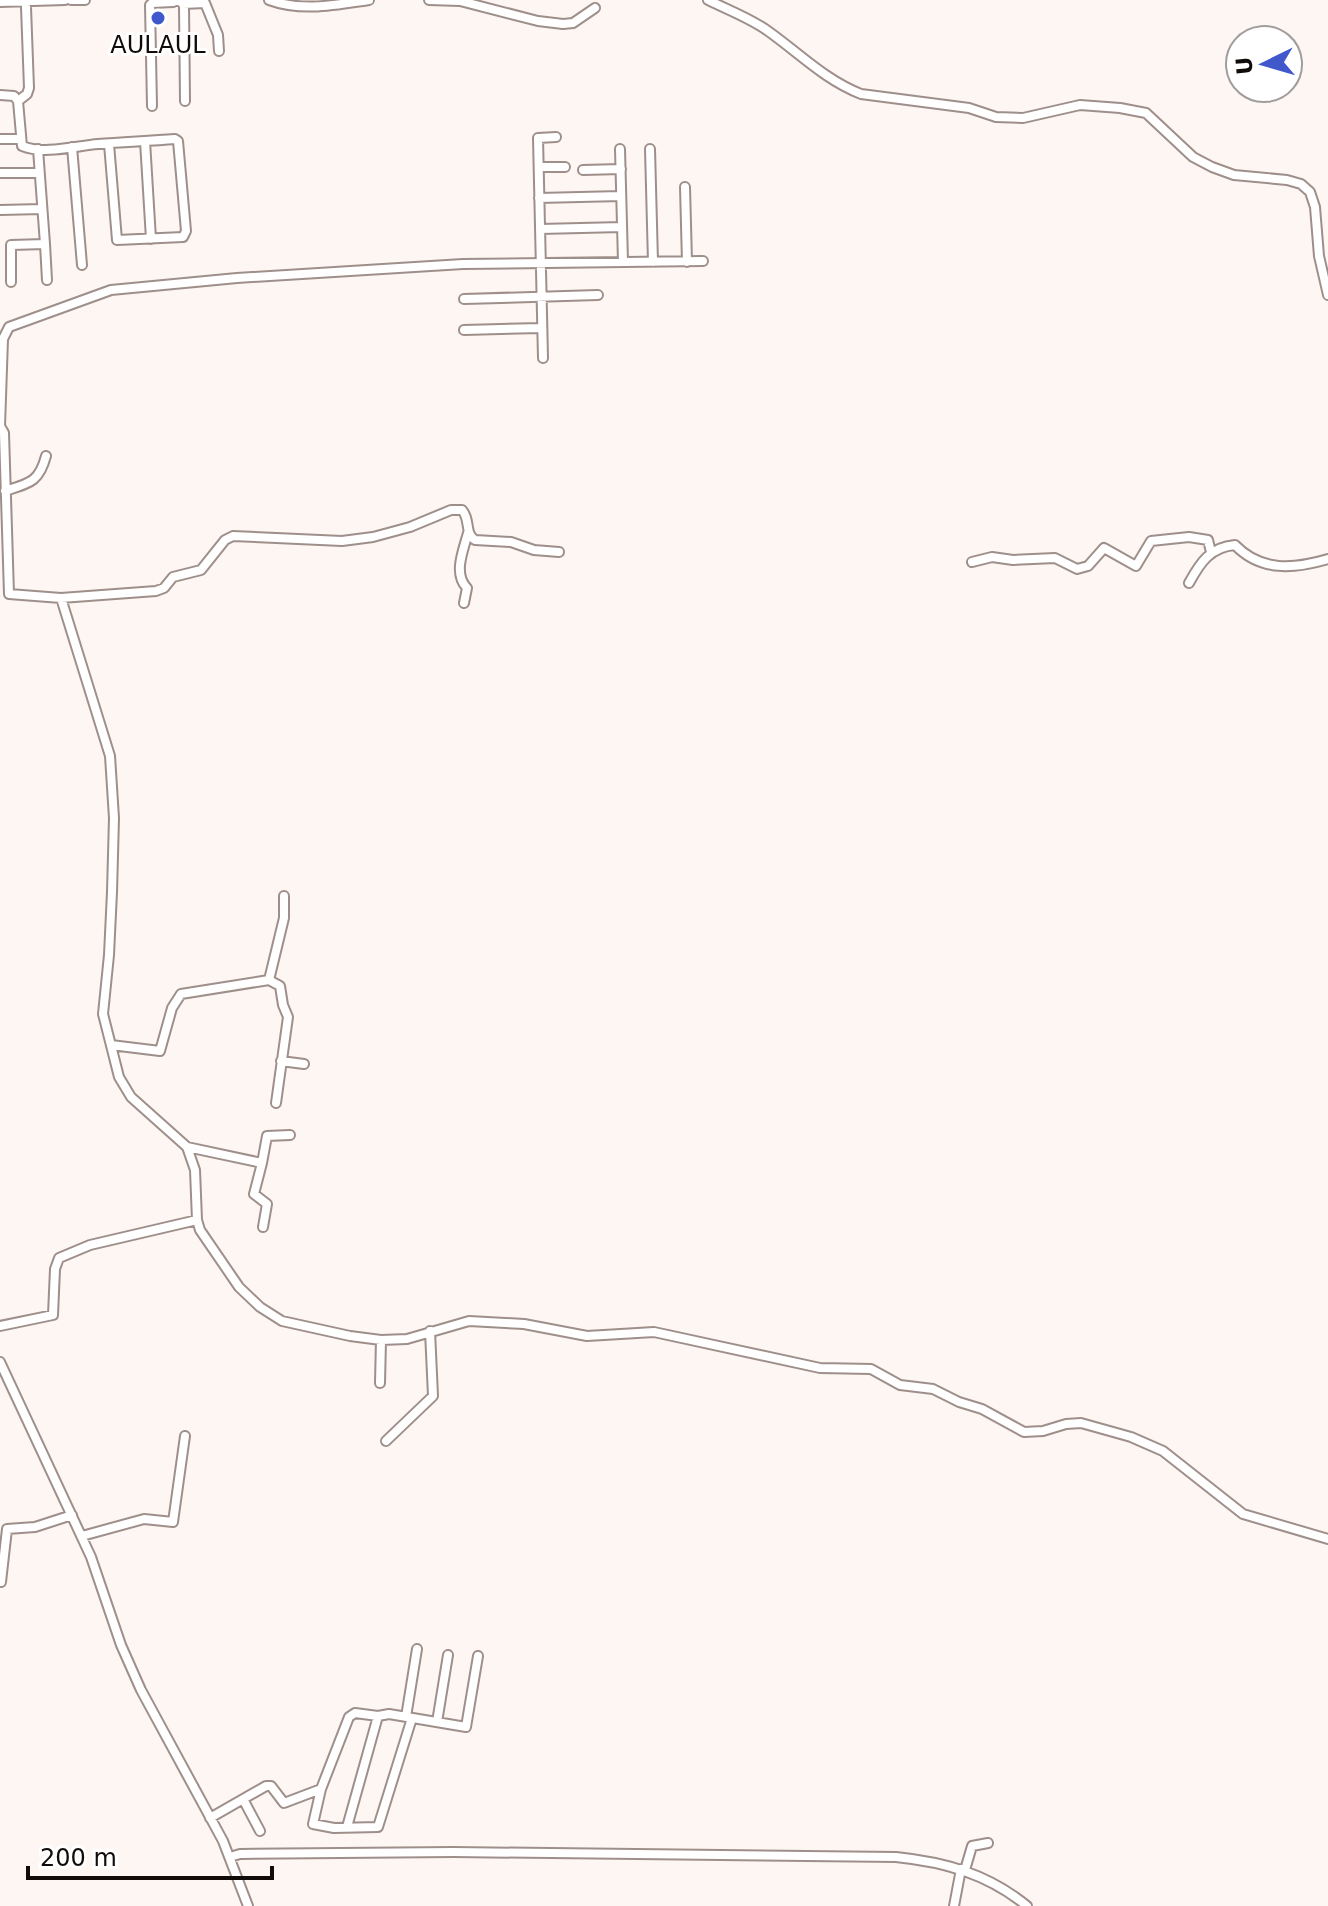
<svg xmlns="http://www.w3.org/2000/svg" width="1328" height="1906" viewBox="0 0 1328 1906" font-family="'DejaVu Sans',sans-serif">
<style>
.lines{fill:none;stroke-linecap:round;stroke-linejoin:round}
.minor-casing{stroke:#9f8f8a;stroke-width:12}
.minor{stroke:#fff;stroke-width:8}
.poi-dot{fill:#4058cb;stroke:#fff;stroke-width:3}
.labels{text-anchor:middle;stroke-width:6;stroke-linejoin:round;paint-order:stroke}
.poi-label{font-size:24px;fill:#110c0a;stroke:#fff}
</style>
<rect width="100%" height="100%" fill="#fdf6f3"/>
<g class="lines">
<g class="minor-casing">
<path id="minor" d="M71 0H85
M173 0 182 2 184 6 185 101
M269 0C302 12 335 5 369 0
M429 0 460 1 538 21 563 24 573 23 595 8
M708 0C728 10 750 18 768 31 799 53 825 80 861 94L969 108 996 117 1023 118 1080 105 1120 108 1146 113 1193 157 1212 167 1234 175 1287 180 1301 184 1310 192 1315 207 1319 256 1328 295
M0 2 65 0
M183 4 205 3 218 35 219 51
M0 95 14 96 18 101 22 146C44 155 75 146 98 144 124 142 149 141 175 139L178 141 186 231 183 237 117 240 109 144
M18 101 27 94 29 88 26 7
M152 106 150 5 152 3 173 2
M0 139H21
M145 141 151 239
M72 147 82 265
M620 149 623 262
M650 149 653 262
M539 167H565
M583 170 621 169
M0 173H39
M685 187 687 262
M539 198 621 196
M0 210 42 209
M540 229 622 227
M45 244 47 280
M11 282V245L45 244 38 149
M464 299 598 295
M464 330 542 328
M543 358 538 138 556 137
M0 426 3 339 9 327 111 290 237 278 463 264 703 261
M0 426 4 433 9 594 61 598 156 591 164 588 173 577 201 570 225 540 233 536 342 541 373 537 410 527 451 510H462C471 520 464 533 475 540L511 542 534 550 559 552
M5 491C30 483 39 482 46 456
M972 562 992 557 1013 560 1055 558 1077 569 1088 566 1104 548 1136 566 1151 541 1189 537 1208 540 1211 552
M1189 583C1200 563 1210 547 1235 545 1261 572 1294 569 1328 559
M61 598 110 756 114 818 112 892 109 955 103 1014 119 1077 131 1097 187 1147 195 1170 197 1220 200 1230 239 1287 260 1307 282 1321 350 1336 381 1340 407 1339 469 1321 524 1324 587 1336 654 1332 820 1368 871 1369 900 1385 933 1389 959 1402 982 1409 1024 1432 1043 1431 1066 1424 1081 1423 1131 1437 1163 1451 1243 1514 1328 1539
M464 603 467 588C453 574 463 551 468 533
M269 980 280 986 283 1005 288 1017 276 1103
M111 1045 160 1051 172 1008 181 994 269 980 284 918V896
M281 1061 304 1064
M187 1147 262 1163 254 1194 267 1204 263 1227
M262 1163 267 1136 290 1135
M0 1326 53 1315 55 1269 59 1258 90 1245 197 1220
M0 1362 91 1557 121 1645 141 1690 223 1841 248 1906
M380 1383 381 1340
M386 1441 433 1396 430 1331
M82 1536 144 1519 173 1522 185 1436
M1 1582 7 1529 35 1527 72 1515
M378 1716 389 1714 466 1727 478 1656
M406 1717 417 1649
M437 1722 448 1655
M243 1799 260 1831
M210 1818 266 1786H271L284 1803 321 1789
M347 1827 378 1716 355 1713 349 1717 321 1789 313 1824 334 1828 378 1827 412 1718
M230 1857 240 1854 454 1852 896 1857C945 1862 988 1874 1027 1906
M965 1870 972 1846 988 1843
M954 1906 961 1869"/>
</g>
<use href="#minor" class="minor"/>
</g>
<circle class="poi-dot" cx="158" cy="18" r="8"/>
<g class="labels">
<g class="poi-label">
<text x="158" y="53">AULAUL</text>
</g>
</g>
<g transform="translate(1264 64) rotate(265)"><circle r="38" fill="#ffffff" stroke="#a09e9d" stroke-width="2"/>
<path d="M0-6L14 30L0 20L-14 30Z" fill="#4058cb"/>
<text y="-12" font-size="22" font-weight="bold" text-anchor="middle" fill="#110c0a">U</text>
</g>
<path d="M28 1866v12h244v-12" fill="none" stroke="#110c0a" stroke-width="4"/>
<text x="40" y="1866" font-size="24" fill="#110c0a" stroke="#ffffff" stroke-width="6" paint-order="stroke">200 m</text>
</svg>
